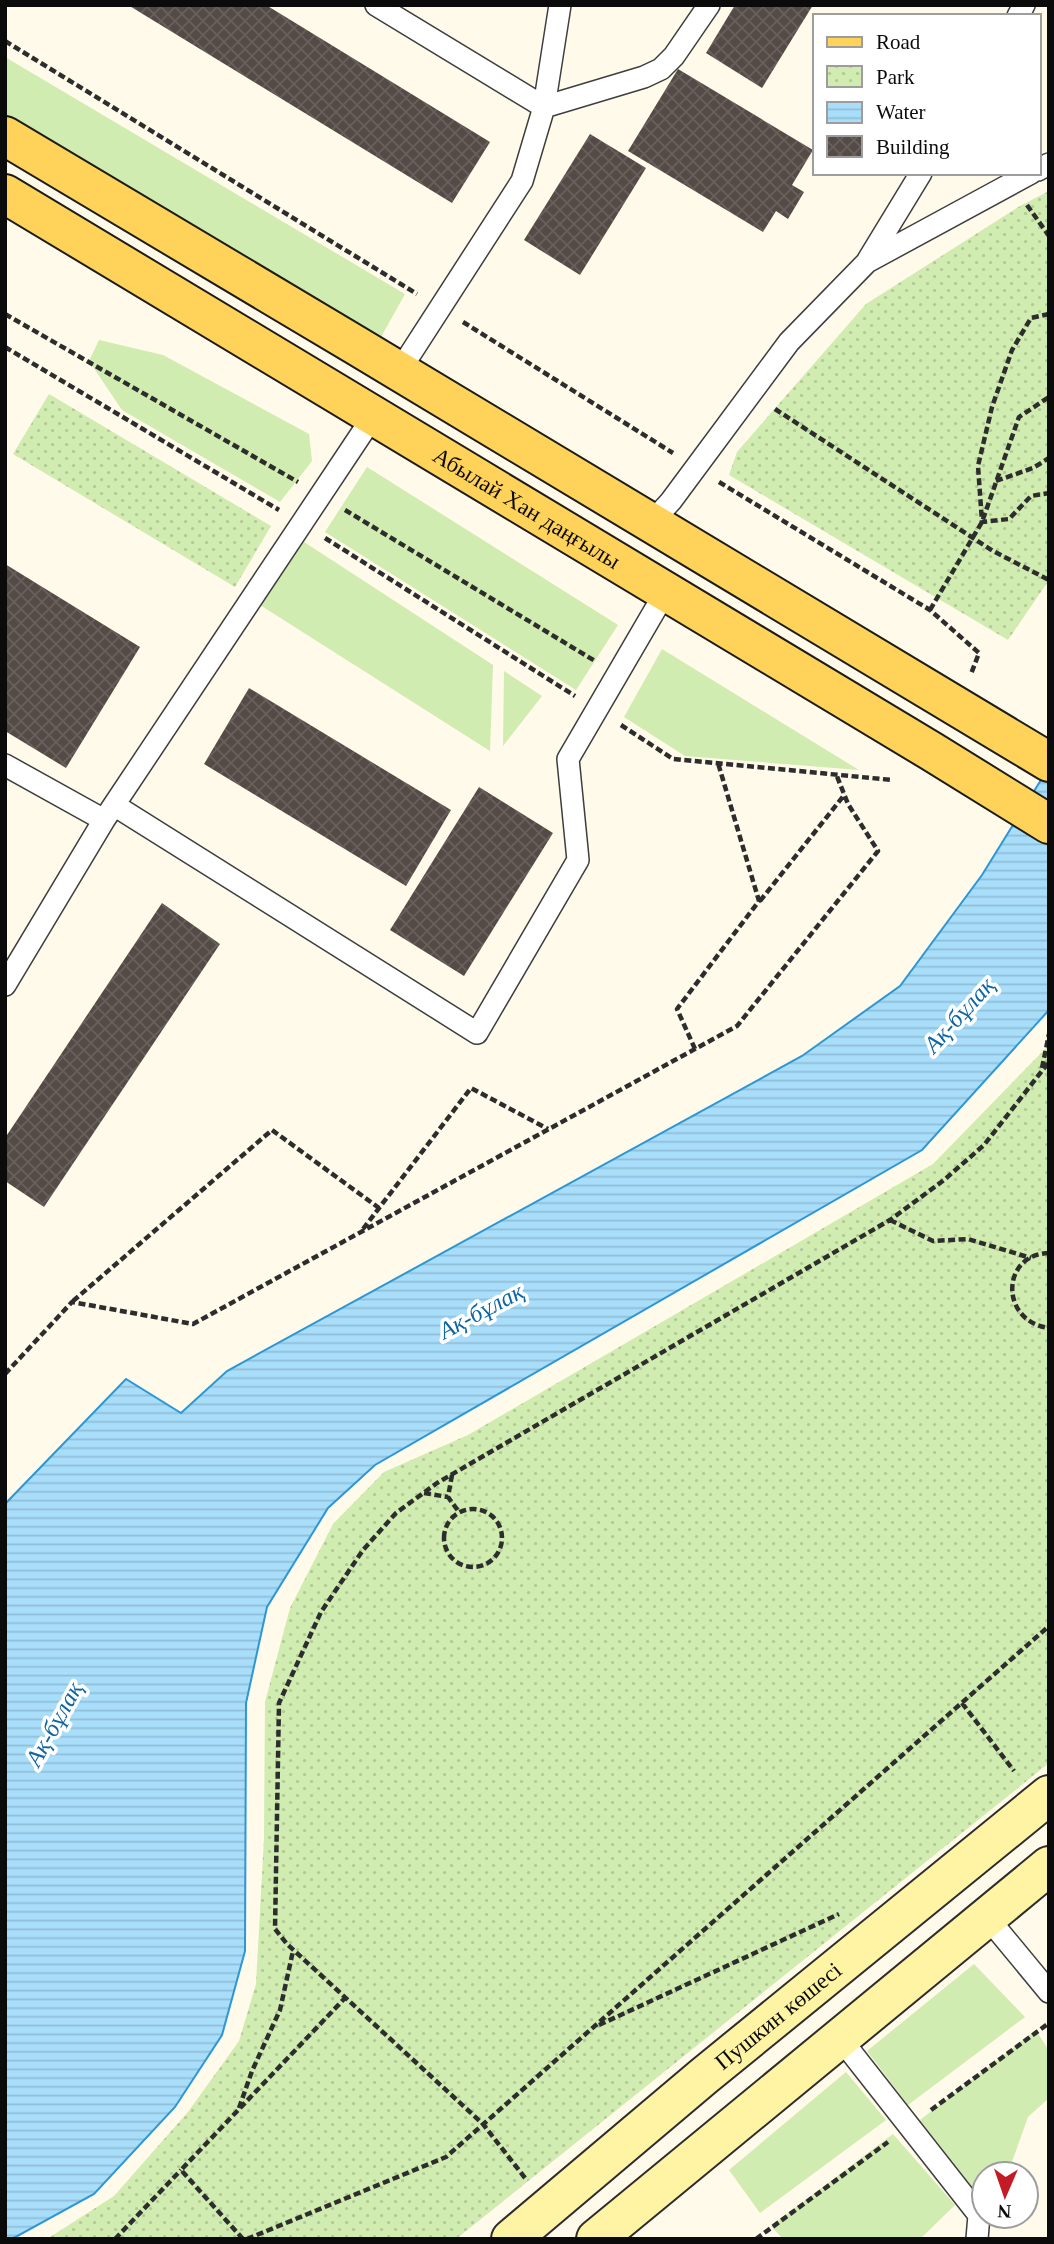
<svg xmlns="http://www.w3.org/2000/svg" width="1054" height="2244" viewBox="0 0 1054 2244" font-family="Georgia,serif">
<style>
.grass{fill:#d0ecb0}
.park{fill:url(#park-dots)}
.water{fill:url(#water-rules);stroke:#2b97d7;stroke-width:2}
.building{fill:url(#building-cross-hatch)}
.lines{fill:none;stroke-linecap:round;stroke-linejoin:round}
.lane-casing{stroke:#3e3e3e;stroke-width:24}
.secondary-casing{stroke:#2d2d2d;stroke-width:42}
.primary-casing{stroke:#1c1c1c;stroke-width:42}
.path{stroke:#2d2d2d;stroke-width:4.5;stroke-dasharray:7 3.5;stroke-linecap:butt}
.lane{stroke:#fff;stroke-width:21}
.secondary{stroke:#fff3a4;stroke-width:38}
.primary{stroke:#ffd259;stroke-width:38}
.labels{text-anchor:middle;stroke-width:7;stroke-linejoin:round;paint-order:stroke}
.street-label{font-size:23px;fill:#0b0b0b;stroke:#fff}
.water-label{font-size:24px;font-style:italic;fill:#0c66a4;stroke:#fff}
</style>
<defs>
<pattern id="park-dots" width="8" height="8" patternUnits="userSpaceOnUse" patternTransform="scale(1.75)"><rect width="8" height="8" fill="#d0ecb0"/><path d="M2 2h.1M6 6h.1" fill="none" stroke="#b1c996" stroke-width="1.8" stroke-linecap="round"/></pattern>
<pattern id="water-rules" width="6" height="5" patternUnits="userSpaceOnUse" patternTransform="scale(1.75)"><rect width="6" height="5" fill="#a9defb"/><path d="M0 2.5h6" fill="none" stroke="#90bdd6"/></pattern>
<pattern id="building-cross-hatch" width="8" height="8" patternUnits="userSpaceOnUse" patternTransform="scale(1.75)"><rect width="8" height="8" fill="#544b46"/><path d="M0 0l8 8M0 8l8-8" fill="none" stroke="#68605c"/></pattern>
</defs>
<rect width="100%" height="100%" fill="#fffae9"/>
<path class="grass" d="M5 57 405 294 381 337 5 122Z
M99 340 163 355 309 434 312 461 280 502 122 410 89 361Z
M367 467 618 625 576 690 325 532Z
M301 540 493 665 490 751 260 605Z
M662 649 859 770 685 756 624 717Z
M504 671 542 696 503 746Z
M974 1964 1025 2017 908 2105 867 2051Z
M1036 2030 1049 2051V2098L1028 2117 1009 2170 1002 2174H984V2184L974 2189 920 2120Z
M846 2072 886 2120 760 2213 729 2170Z
M893 2134 955 2205 920 2239H783L771 2226Z"/>
<path class="park" d="M1049 191V580L1008 640 729 475 737 452 866 304 1020 206Z
M49 394 271 526 235 587 13 454Z
M1049 1045V1763L456 2239H47L114 2196 188 2112 239 2041 256 1984 264 1838 265 1702 290 1608 333 1524 384 1472 468 1435 933 1164Z"/>
<path class="water" d="M1049 767V1010L922 1150 375 1465 328 1508 267 1607 246 1703 245 1951 222 2035 175 2107 94 2194 12 2239H5V1504L126 1379 181 1413 227 1371 802 1056 900 986 982 875Z"/>
<path class="building" d="M128 5H266L490 142 452 203Z
M735 5H813L762 88 706 53Z
M678 69 813 150 792 185 804 192 788 219 776 211 763 232 628 151Z
M590 134 646 168 580 275 524 240Z
M5 564 140 647 66 768 5 731Z
M249 688 451 810 406 886 204 764Z
M479 787 553 833 464 976 390 930Z
M162 903 220 944 44 1207 5 1181V1138Z"/>
<g class="lines">
<g class="lane-casing">
<path id="lane" d="M376 5 544 107 560 5
M1018 16 1024 5
M1038 170 1049 164
M868 260 921 173
M400 370 522 181 544 107 644 77 661 69 674 56 709 5
M650 524 671 501 789 342 867 262 1031 173
M5 765 104 820
M114 805 477 1033 578 860 568 759 666 591
M5 985 104 820 374 415
M987 1917 1049 1992
M840 2038 979 2215 977 2239"/>
</g>
<g class="secondary-casing">
<g id="secondary">
<path id="s1" d="M511 2239 704 2076 1049 1795"/>
<path d="M596 2239 1049 1866"/>
</g>
</g>
<g class="primary-casing">
<g id="primary">
<path d="M5 136C354 343 701 553 1049 762"/>
<path id="s2" d="M5 194 931 751 1049 824"/>
</g>
</g>
<path class="path" d="M5 41 417 294
M1027 205 1049 236
M5 314 298 482
M1049 314 1031 318 1012 350 992 407 978 466 982 522 1009 519 1031 496 1049 493
M463 322 673 453
M5 347 279 510
M775 409 993 551 1049 580
M996 481 1033 468 1049 458
M719 482 930 610 979 653 971 674
M345 510 595 661
M325 538 575 696
M930 610 982 522 1019 417 1049 397
M621 725 673 759 892 780
M760 901 845 794
M695 1049 677 1009 759 901 718 763
M1042 1068 1049 1034
M890 1220 933 1241 968 1239 1031 1258
M363 1229 471 1088 548 1129
M1049 1253C1001 1254 999 1321 1049 1328
M73 1301 272 1130 379 1208
M5 1374 72 1302 193 1324 737 1026 878 851 848 804 836 774
M452 1475 448 1497 459 1512
M424 1493 448 1497
M444 1538a29 29 0 1 1 58 0a29 29 0 1 1-58 0Z
M962 1703 1014 1771
M599 2025 839 1914
M239 2108 252 2071 280 2010 293 1951
M931 2110 1049 2023
M525 2178 483 2124 287 1944 275 1929 279 1703 321 1612 363 1550 396 1513 437 1483 890 1220 944 1180 984 1145 1049 1062
M115 2239 181 2170
M243 2239 181 2170 345 1998
M247 2239 446 2157 1049 1626
M756 2239 888 2142"/>
<use href="#lane" class="lane"/>
<use href="#secondary" class="secondary"/>
<use href="#primary" class="primary"/>
</g>
<g class="labels">
<g class="street-label">
<text dy="8" stroke="none"><textPath href="#s2" startOffset="609">Абылай Хан даңғылы</textPath></text>
<text dy="8" stroke="none"><textPath href="#s1" startOffset="348">Пушкин көшесі</textPath></text>
</g>
<g class="water-label">
<text transform="translate(959 1015) rotate(-48)" y="8">Ақ-бұлақ</text>
<text transform="translate(481 1311) rotate(-28)" y="8">Ақ-бұлақ</text>
<text transform="translate(54 1724) rotate(-61)" y="8">Ақ-бұлақ</text>
</g>
</g>
<rect width="1054" height="2244" fill="none" stroke="#0b0b0b" stroke-width="14"/>
<rect x="813" y="14" width="228" height="161" fill="#ffffff" stroke="#9d9d9d" stroke-width="2"/>
<rect x="827" y="37" width="35" height="10" fill="#ffd259" stroke="#9d9d9d" stroke-width="2"/>
<text x="876" y="49" font-size="21" fill="#0b0b0b">Road</text>
<rect x="827" y="66" width="35" height="21" fill="url(#park-dots)" stroke="#9d9d9d" stroke-width="2"/>
<text x="876" y="84" font-size="21" fill="#0b0b0b">Park</text>
<rect x="827" y="102" width="35" height="21" fill="url(#water-rules)" stroke="#9d9d9d" stroke-width="2"/>
<text x="876" y="119" font-size="21" fill="#0b0b0b">Water</text>
<rect x="827" y="136" width="35" height="21" fill="url(#building-cross-hatch)" stroke="#9d9d9d" stroke-width="2"/>
<text x="876" y="154" font-size="21" fill="#0b0b0b">Building</text>
<g transform="translate(1005 2195) rotate(182)"><circle r="33" fill="#ffffff" stroke="#9d9d9d" stroke-width="2"/>
<path d="M0-5L12 26L0 18L-12 26Z" fill="#c41a26"/>
<text y="-10" font-size="19" font-weight="bold" text-anchor="middle" fill="#0b0b0b">N</text>
</g>
</svg>
